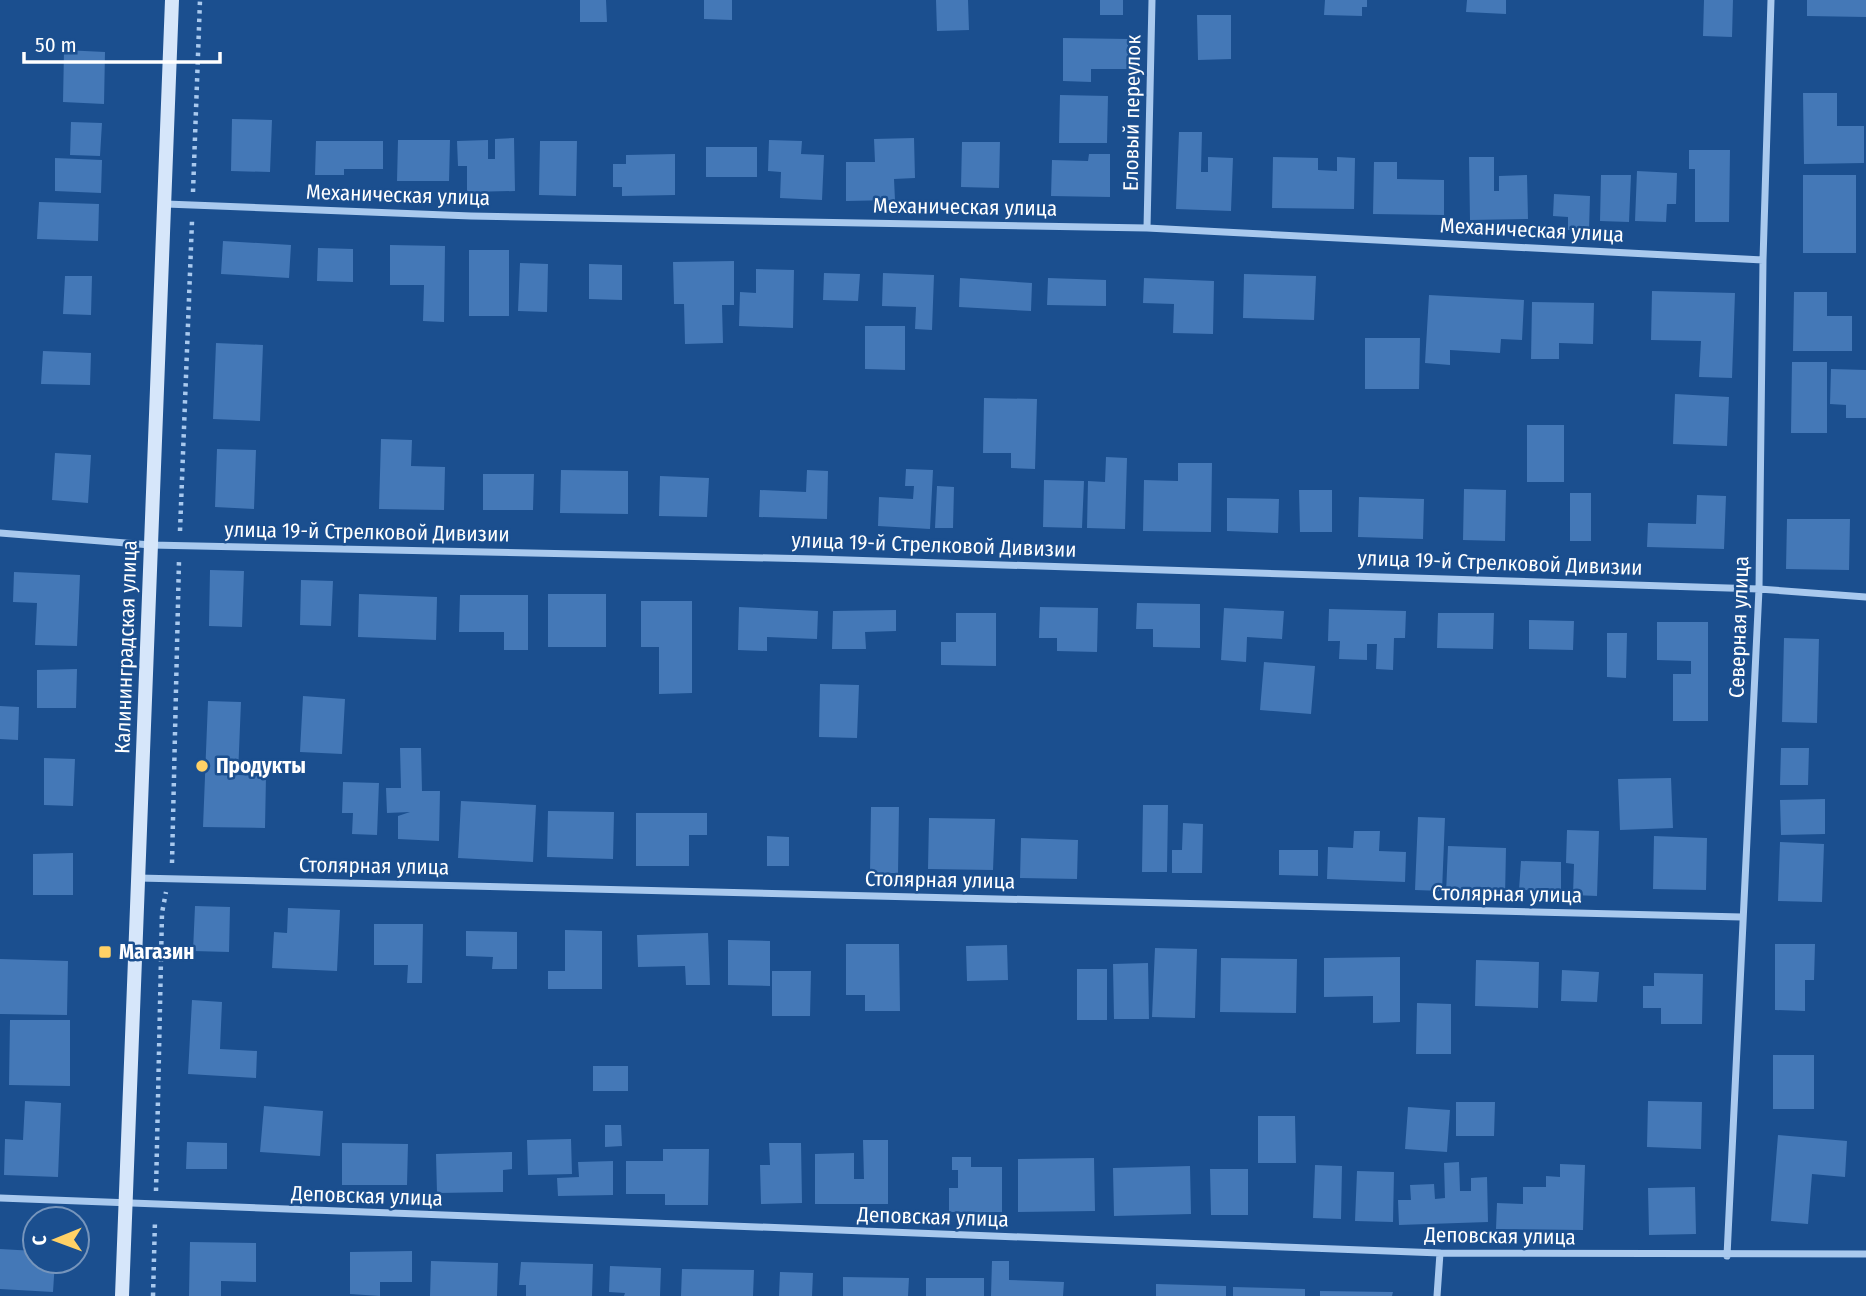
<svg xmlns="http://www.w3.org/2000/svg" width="1866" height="1296" viewBox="0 0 1866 1296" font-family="'Fira Sans Condensed',sans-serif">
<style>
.building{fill:#4478b7}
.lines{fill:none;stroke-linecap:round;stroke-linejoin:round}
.path{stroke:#a9c9ee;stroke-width:4.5;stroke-dasharray:3.5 5;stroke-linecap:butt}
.minor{stroke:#a9c9ee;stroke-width:7}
.secondary{stroke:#d6e6fa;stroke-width:14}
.poi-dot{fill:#ffd166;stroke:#1b4f8f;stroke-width:2.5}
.labels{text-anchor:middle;stroke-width:5;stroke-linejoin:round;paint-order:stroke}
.street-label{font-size:21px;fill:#fff;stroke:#1b4f8f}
.poi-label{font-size:21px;font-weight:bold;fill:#fff;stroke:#1b4f8f;text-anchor:start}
</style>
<rect width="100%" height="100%" fill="#1b4f8f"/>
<path class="building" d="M580 0H606L607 22H580Z
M704 0H732V20L704 19Z
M936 0H968L969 30 937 31Z
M1100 0H1123V15H1100Z
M1325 0H1367V7H1362V16L1324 15Z
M1467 0H1506V14L1466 12Z
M1704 0H1733L1732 37 1703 36Z
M1807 0H1866V17L1807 16Z
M1197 15H1231V59L1198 60Z
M1063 38 1128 39V69H1091V82L1063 81Z
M64 50 105 52 104 104 63 102Z
M1803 93H1837V126H1864V163L1804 164Z
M1060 95 1108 96 1107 143H1059Z
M232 119 272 120 270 172 231 171Z
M71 122 102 123 100 156 70 155Z
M1179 132H1202L1201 172H1208V157L1233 158 1231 211 1176 209Z
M514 138 515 191 467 192V166H458L457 141 488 140V159H495V139Z
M914 138 915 178 894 179 895 200 846 201V162H875L874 139Z
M398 140H450L449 181H397Z
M769 140 802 141 801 154 824 155 822 200 780 198 781 172 768 171Z
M316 141H383V169H344V175H315Z
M540 141H577L576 196 539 195Z
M962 142H1000L999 188 961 187Z
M706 147H757V177H706Z
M1689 150H1730L1729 222H1695V169H1689Z
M675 154V195L622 196V187H613V164H626V155Z
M1089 154H1110V197L1051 196 1052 160 1088 161Z
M1273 157 1318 158V170L1337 171V157L1355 158 1354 209 1272 208Z
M1469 157H1494V191H1499V176L1527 175 1528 219 1470 220Z
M55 158 102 160 101 193 55 191Z
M1374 162H1397V179L1444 180V215L1373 214Z
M1637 171 1677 173 1676 204H1667L1666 222 1635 221Z
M1601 175H1631L1629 222 1600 221Z
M1803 175H1856V253H1803Z
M1554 194 1590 196 1589 230H1568V217L1553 216Z
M39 202 99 204 98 241 37 239Z
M223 241 291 245 289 278 221 274Z
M390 245 445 246 444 322 423 321 424 285H390Z
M318 248 353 249V282L317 281Z
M469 250H509V316H469Z
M734 261V305H722L723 343 685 344 684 304H674L673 262Z
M520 263 548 264 547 312 518 311Z
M589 264 622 265V300L589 299Z
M756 269 794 270 793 328 739 326 740 292 756 293Z
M824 273 860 274 858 301 823 300Z
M883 273 934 275 932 330 915 329 916 307 882 306Z
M1244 274 1316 276 1314 320 1243 318Z
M65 276H92L91 315 63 314Z
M960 278 1032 283 1031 311 959 307Z
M1048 278 1106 280V306L1047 305Z
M1144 278 1214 281 1213 334 1173 333 1174 304 1143 303Z
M1652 291 1735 293 1732 378 1699 377 1701 341 1651 340Z
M1794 292H1827V316H1852V351H1793Z
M1429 295 1524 300 1522 340 1501 339 1500 353 1450 350V365L1425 363Z
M1532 302 1594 303 1593 344 1559 343V359H1531Z
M865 326H905V370L865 369Z
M1365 338H1420L1419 389H1365Z
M216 343 263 345 260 421 213 419Z
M43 351 91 353 90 385 41 384Z
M1792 362H1827V433H1791Z
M1831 369 1866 370V418H1846V405L1830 404Z
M1675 394 1729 397 1727 446 1673 444Z
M984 398 1037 399 1035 469 1011 468V453H983Z
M1527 425H1564V482H1527Z
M381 439 412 440 411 466 445 467 444 510 379 509Z
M217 449 256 450 254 509 215 507Z
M55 453 91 455 88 503 52 500Z
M1106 457 1127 458 1125 529 1087 528 1088 481 1105 482Z
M1178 463H1212L1211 532 1143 531 1144 480 1178 481Z
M906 469 933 470 930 529 878 526 879 497 913 499 914 486H905Z
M561 470 628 471V514L560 513Z
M807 470 828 471 827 519 759 517 760 490 806 492Z
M483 474H534L533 510H483Z
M660 476 709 478 707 517 659 516Z
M1044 480 1084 481 1082 528 1043 527Z
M937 486 954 487 953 528H935Z
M1464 489 1506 490 1505 541 1463 540Z
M1299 490H1332V532H1300Z
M1570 493H1591V541H1570Z
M1697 495 1726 496 1724 549 1647 547 1648 523 1696 524Z
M1359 497 1424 499 1423 539 1358 537Z
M1227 498 1279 499 1278 533 1227 531Z
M1787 519H1850L1849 570 1786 569Z
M210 570 244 571 242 627 209 626Z
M14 572 80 575 77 646 35 645 37 603 13 602Z
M301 580 333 581 331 626 300 625Z
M359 594 437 597 436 640 358 637Z
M548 594H606V647H548Z
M460 595H528V650H504V632H459Z
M641 601H692V693L659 694V647H641Z
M1137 603 1200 604V648L1153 647V629H1136Z
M739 607 818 611 817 639 767 637V651L738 650Z
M1040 607 1098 608 1097 652 1057 651V638H1039Z
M1224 608 1284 611 1282 639 1247 637 1246 662 1221 660Z
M1329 609 1406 611 1405 638H1394L1393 670 1376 669 1377 644H1367V660L1339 659 1340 641H1328Z
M896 610V631L865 632 866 649H832L833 611Z
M956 613H996V666L941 665V642H956Z
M1438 613H1494L1493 649 1437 648Z
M1529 620 1574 621 1573 650 1529 649Z
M1657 622H1708V721H1673V674H1691V661L1657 660Z
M1607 633H1627L1626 678 1607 677Z
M1784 638 1819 639 1817 723 1782 722Z
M1264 662 1315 666 1311 714 1260 710Z
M77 669 76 708H37V670Z
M820 684 859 685 857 738 819 737Z
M303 696 345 699 342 754 300 752Z
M208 701 241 702 238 775 266 776 265 828 203 827Z
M0 706 19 707 18 740 0 739Z
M400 748H421L422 791H440L439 841 398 839V816L410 812 387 813 386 788H401Z
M1781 748H1809L1808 785H1780Z
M44 758 75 759 73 806 44 805Z
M1671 778 1673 828 1620 830 1618 779Z
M343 782 379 783 377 835 352 834 353 813H342Z
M1825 799V834L1781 835 1780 800Z
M461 801 536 805 533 862 458 858Z
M1143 805H1168L1167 872H1142Z
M871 807H899L898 873H870Z
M548 811 614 812 613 859 547 857Z
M636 813H707V835H689V866H636Z
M1418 817 1445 818 1442 891 1415 890Z
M929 818 995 819 993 870 928 869Z
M1183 823 1203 824 1202 873H1172V850H1182Z
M1567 830 1599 831 1597 896 1573 895 1574 864 1566 863Z
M1354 831H1380L1379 851 1406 852 1405 882 1327 879 1328 847 1353 848Z
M767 836 789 837V866H767Z
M1654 836 1707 838 1706 890 1653 889Z
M1021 838 1078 840 1077 879 1020 878Z
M1780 842 1824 844 1822 902 1778 901Z
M1448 846 1506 848 1505 897 1446 894Z
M1279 850H1318V876L1279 875Z
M73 853V895H33V854Z
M1521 861 1561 862V891L1519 890Z
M195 906 230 907 229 952 193 951Z
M288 908 340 910 337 971 272 968 274 932 287 933Z
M374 924H423L422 983H407L408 965H374Z
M565 930 602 931V989H548V971H565Z
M466 931 517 932V969H492L493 957 466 956Z
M708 933 710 985H686L685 966 638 967 637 935Z
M728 940 770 941V986L728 985Z
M846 944H899L900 1011H865V995H846Z
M1775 944H1815L1814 980H1805V1011L1775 1010Z
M1007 945 1008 980 967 981 966 946Z
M1155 948 1197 949 1195 1018 1152 1017Z
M1400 957V1022L1373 1023V996L1324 997V958Z
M1221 958 1297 959 1296 1013 1220 1012Z
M0 959 68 961 67 1015 0 1014Z
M1476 960 1539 962 1538 1008 1475 1006Z
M1148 963 1149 1019H1114L1113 964Z
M1077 969H1107V1020H1077Z
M1562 970 1599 972 1597 1002 1561 1001Z
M772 971H811L810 1016H772Z
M1654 973 1703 974 1702 1024H1661V1008H1643V986H1654Z
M192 1000 222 1002 220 1049 257 1051 256 1078 188 1074Z
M1417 1003 1451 1004V1054H1416Z
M10 1020H70V1086L9 1085Z
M1773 1055H1814V1109H1773Z
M593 1066H628V1091H593Z
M25 1101 61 1103 58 1177 4 1175 5 1139 23 1140Z
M1648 1101 1702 1102 1701 1149 1647 1147Z
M1456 1102H1495L1494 1136H1456Z
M264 1106 323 1111 320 1156 260 1152Z
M1408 1107 1450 1110 1447 1152 1405 1149Z
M1258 1116H1295L1296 1163H1258Z
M605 1125H621L622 1146 605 1147Z
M1778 1135 1847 1141 1845 1177 1812 1174 1808 1224 1771 1221Z
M571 1139 572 1174 528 1175 527 1140Z
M863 1140H888V1204H815V1154L854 1153V1179H864Z
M187 1142 227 1143V1169H186Z
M342 1143 408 1144 407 1185H342Z
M769 1143H801L802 1203 761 1204 760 1165H770Z
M663 1149H709L708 1205H665V1194H626V1161H663Z
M512 1152V1169L503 1170V1192L437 1193 436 1154Z
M952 1157H971V1167H1002V1212H949V1188H958V1170H952Z
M1094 1158 1095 1211 1018 1212V1159Z
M613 1161V1195L558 1196 557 1178 579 1177 578 1162Z
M1459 1162 1460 1191H1471V1178L1487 1177 1488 1222 1399 1225 1398 1200H1411L1410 1185 1434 1184 1435 1199 1445 1198 1444 1163Z
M1560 1164 1585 1165 1583 1230 1496 1229 1497 1203 1523 1204V1187H1546V1176L1560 1177Z
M1315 1165 1342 1166 1341 1219 1313 1218Z
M1190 1166 1191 1214 1114 1216 1113 1168Z
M1210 1169H1248V1215H1211Z
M1357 1171 1394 1172 1393 1222 1355 1221Z
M1695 1187 1696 1234 1649 1235 1648 1188Z
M190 1242 256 1243V1282L221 1281V1296H189Z
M0 1249 35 1251V1261H55L53 1292 0 1289Z
M412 1251V1282H380V1296L350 1294V1252Z
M431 1261 498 1263 497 1296H430Z
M992 1261H1009V1280L1064 1282 1063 1296H991Z
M521 1262 593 1264 592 1296H526V1285H519Z
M610 1266 661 1268 660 1296H624L625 1293 609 1292Z
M682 1269 754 1270 753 1296H681Z
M780 1272 813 1273 812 1296H779Z
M843 1277 909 1278 908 1296H843Z
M926 1278H984V1296H926Z
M1156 1284 1226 1286V1296H1156Z
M1233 1287 1305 1289V1296H1233Z
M1320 1291 1393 1292 1392 1296H1320Z"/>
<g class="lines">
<path class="path" d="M193 192 200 0
M180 531 192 221
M172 863 179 560
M156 1191 162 913 166 892
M153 1296 155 1220"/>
<path class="minor" d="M166 204 471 216 1147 228 1763 260
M1147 228 1152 0
M0 533 151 545 816 559 1759 589 1866 597
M138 878 1742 917
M0 1198 1440 1253 1866 1254
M1727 1256 1759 589 1763 260 1771 0
M1437 1296 1440 1253"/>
<path class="secondary" d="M122 1296 172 0"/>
</g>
<g class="poi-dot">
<circle cx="202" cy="766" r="7"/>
<rect x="98" y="945" width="14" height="14" rx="3.5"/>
</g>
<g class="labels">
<g class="street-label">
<text transform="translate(1132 113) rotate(-89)" y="7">Еловый переулок</text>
<text transform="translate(398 195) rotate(2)" y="7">Механическая улица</text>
<text transform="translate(965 207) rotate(1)" y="7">Механическая улица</text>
<text transform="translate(1532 230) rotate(3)" y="7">Механическая улица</text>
<text transform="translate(367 532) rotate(1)" y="7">улица 19-й Стрелковой Дивизии</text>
<text transform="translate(934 545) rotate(2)" y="7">улица 19-й Стрелковой Дивизии</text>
<text transform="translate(1500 563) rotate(2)" y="7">улица 19-й Стрелковой Дивизии</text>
<text transform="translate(1739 627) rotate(-88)" y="7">Северная улица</text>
<text transform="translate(126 647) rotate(-88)" y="7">Калининградская улица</text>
<text transform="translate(374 866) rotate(1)" y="7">Столярная улица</text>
<text transform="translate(940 880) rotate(1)" y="7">Столярная улица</text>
<text transform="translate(1507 894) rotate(1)" y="7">Столярная улица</text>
<text transform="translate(367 1196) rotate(2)" y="7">Деповская улица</text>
<text transform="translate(933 1217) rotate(2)" y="7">Деповская улица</text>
<text transform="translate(1500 1236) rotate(1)" y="7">Деповская улица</text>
</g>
<g class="poi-label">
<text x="216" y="773">Продукты</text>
<text x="119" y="959">Магазин</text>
</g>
</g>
<g transform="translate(56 1240) rotate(269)"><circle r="33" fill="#1b4f8f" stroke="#7695bc" stroke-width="2"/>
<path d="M0-5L12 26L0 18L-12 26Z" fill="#ffd166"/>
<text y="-10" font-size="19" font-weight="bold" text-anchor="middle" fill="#ffffff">С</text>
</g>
<path d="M24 52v10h196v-10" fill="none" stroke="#ffffff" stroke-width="3.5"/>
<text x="35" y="52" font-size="21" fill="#ffffff" stroke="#1b4f8f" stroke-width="5" paint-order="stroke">50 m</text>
</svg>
